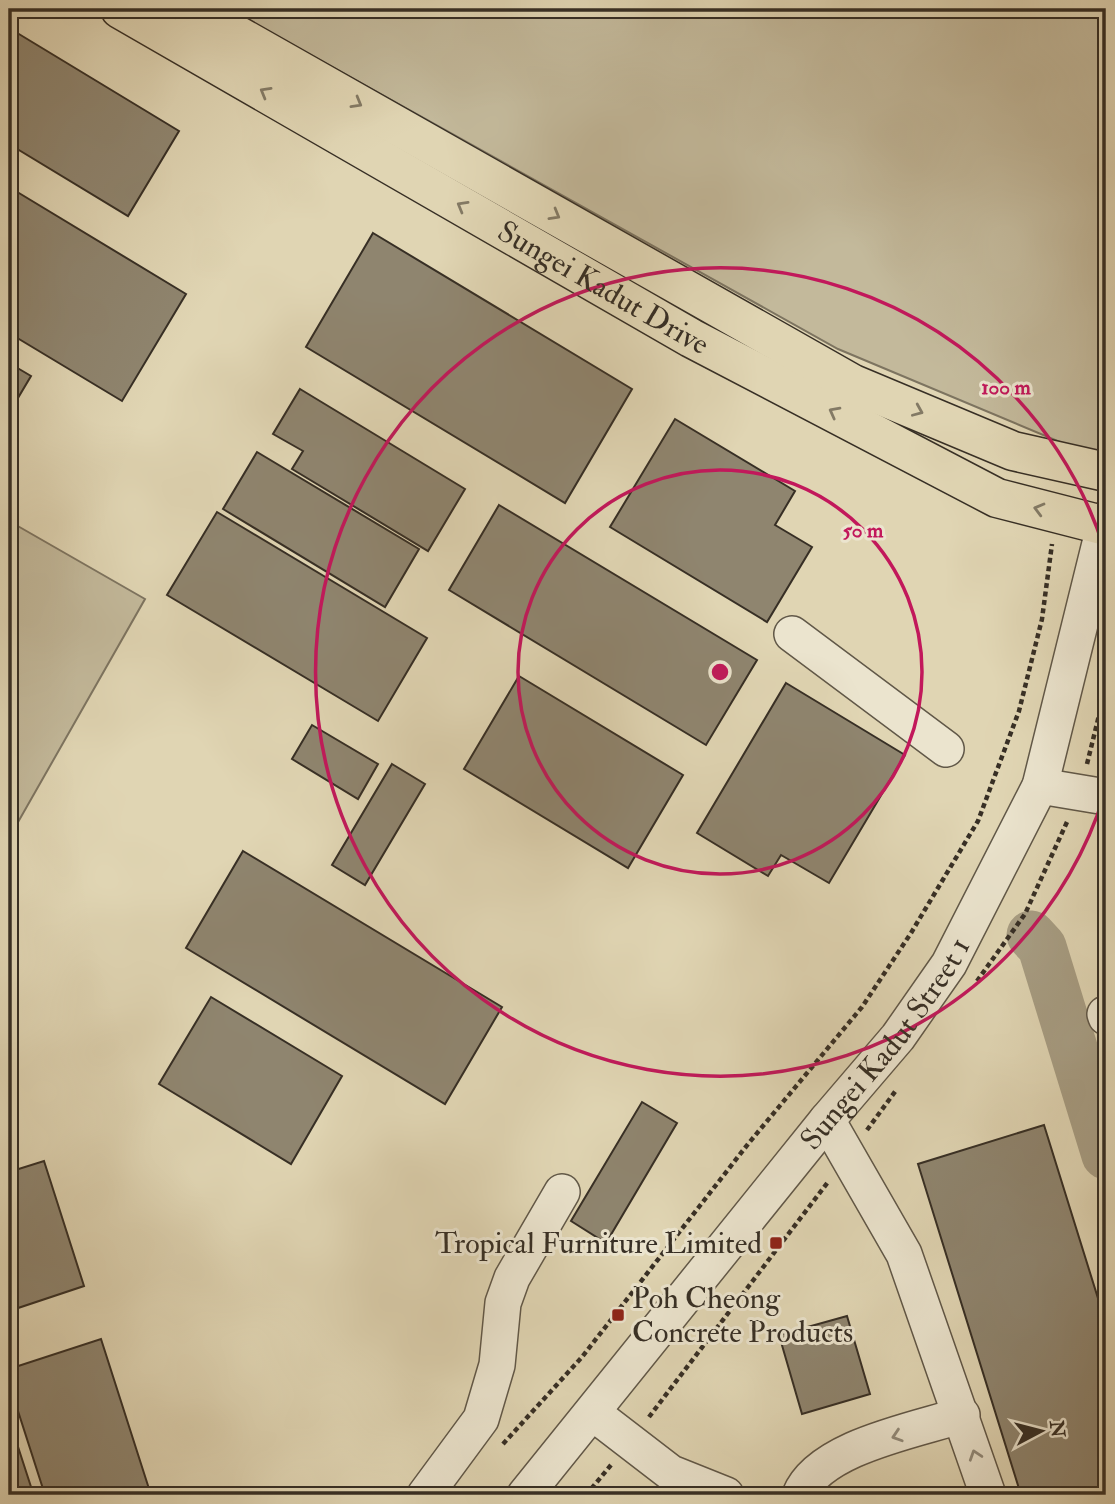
<svg xmlns="http://www.w3.org/2000/svg" width="1115" height="1504" viewBox="0 0 1115 1504" font-family="'IM FELL Double Pica',serif">
<style>
.green{fill:#c3b99b;stroke:#7d7460;stroke-width:2}
.lines{fill:none;stroke-linecap:round;stroke-linejoin:round}
.river{stroke:#a79d83;stroke-width:49}
.building{fill:#8f856f;stroke:#372f25;stroke-width:2}
.minor-casing{stroke:#615848;stroke-width:38}
.major-casing{stroke:#372f25;stroke-width:41}
.path{stroke:#372f25;stroke-width:4.5;stroke-dasharray:5 3.5;stroke-linecap:butt}
.minor{stroke:#ebe4ce;stroke-width:35}
.major{stroke:#e0d5b3;stroke-width:38}
.oneway{stroke:#837a65}
.oneway2{stroke:#918a7a}
.ring{fill:none;stroke:#c2185b;stroke-width:3.5}
.poi-dot{fill:#8f2418;stroke:#ebe4ce;stroke-width:2.5}
.labels{text-anchor:middle;stroke-width:6;stroke-linejoin:round;paint-order:stroke}
.street-label{font-size:30px;fill:#372f25;stroke:#ebe4ce}
.poi-label{font-size:30px;fill:#372f25;stroke:#ebe4ce;text-anchor:end}
.centre{fill:#c2185b;stroke:#ebe4ce;stroke-width:3.5}
.ring-label{font-size:21px;text-anchor:middle;font-weight:bold;fill:#c2185b;stroke:#ebe4ce;stroke-width:6;stroke-linejoin:round;paint-order:stroke}
</style>
<rect width="100%" height="100%" fill="#e0d5b3"/>
<filter id="stains"><feTurbulence type="fractalNoise" baseFrequency=".00286" numOctaves="4"/><feColorMatrix values="0 0 0 0 .2 0 0 0 0 .09 0 0 0 0 .02 0 0 0 .5 -.17"/></filter>
<radialGradient id="worn" r=".72"><stop offset=".6" stop-color="#630" stop-opacity="0"/><stop offset="1" stop-color="#630" stop-opacity=".3"/></radialGradient>
<path class="green" d="M228 9H1106V452L1079 450 838 349Z
M9 521 145 599 9 838Z"/>
<g class="lines">
<path class="river" d="M1031 935 1042 947 1106 1155"/>
</g>
<path class="building" d="M9 28 179 131 128 216 9 144Z
M9 187 186 294 122 401 9 333Z
M373 233 632 389 565 503 306 347Z
M9 363 31 376 9 413Z
M300 389 465 489 428 551 292 469 303 451 273 434Z
M675 419 795 491 775 525 812 547 767 622 610 527Z
M257 452 419 549 385 607 223 509Z
M499 505 757 660 706 745 449 590Z
M217 512 427 638 378 721 167 595Z
M519 676 683 775 628 868 464 769Z
M786 683 905 755 829 883 781 855 768 876 697 833Z
M312 725 378 764 358 799 292 759Z
M392 764 425 784 365 885 332 865Z
M243 851 502 1007 445 1104 186 948Z
M211 997 342 1076 291 1164 159 1084Z
M642 1102 677 1123 606 1243 571 1221Z
M1044 1125 1106 1324V1495H1021L918 1164Z
M44 1161 84 1286 9 1311V1172Z
M847 1316 870 1394 802 1414 779 1335Z
M101 1339 151 1495H45L9 1383V1369Z
M9 1419 33 1493 25 1495H9Z"/>
<g class="lines">
<g class="minor-casing">
<g id="minor">
<path d="M792 634 946 749"/>
<path d="M1040 786 1106 797"/>
<path d="M1105 1014 1106 1017"/>
<path d="M827 1120 904 1254 988 1495"/>
<path d="M593 1413 671 1473 726 1495"/>
<path d="M425 1495 481 1419 497 1365 503 1303 512 1278 562 1192"/>
<path id="s1" d="M525 1495 827 1120 898 1037 949 964 1040 786 1106 519"/>
<path d="M800 1495C819 1447 916 1430 962 1415"/>
</g>
</g>
<g class="major-casing">
<g id="major">
<path id="s2" d="M120 9 691 338 997 498 1106 526"/>
<path d="M191 9 853 384 1013 451 1106 472"/>
</g>
</g>
<path class="path" d="M1087 764 1106 687
M977 981 1025 914 1067 822
M867 1130 897 1089
M649 1417 828 1182
M503 1444 582 1357 748 1144 862 1007 911 933 978 821 1019 711 1042 619 1052 544
M586 1495 611 1465"/>
<use href="#minor" class="minor"/>
<use href="#major" class="major"/>
</g>
<defs><path id="oneway-chevron" d="M-2-3.5L2.5 0L-2 3.5" fill="none" stroke-width="1.6" stroke-linecap="round" stroke-linejoin="round" transform="scale(1.75)"/></defs>
<g class="oneway">
<use href="#oneway-chevron" transform="translate(265 92) rotate(-150)"/>
<use href="#oneway-chevron" transform="translate(357 103) rotate(30)"/>
<use href="#oneway-chevron" transform="translate(462 206) rotate(-150)"/>
<use href="#oneway-chevron" transform="translate(555 215) rotate(30)"/>
<use href="#oneway-chevron" transform="translate(918 411) rotate(23)"/>
<use href="#oneway-chevron" transform="translate(834 412) rotate(-152)"/>
<use href="#oneway-chevron" transform="translate(1039 509) rotate(-165)"/>
</g>
<g class="oneway2">
<use href="#oneway-chevron" transform="translate(897 1436) rotate(162)"/>
<use href="#oneway-chevron" transform="translate(975 1455) rotate(-108)"/>
</g>
<g class="ring">
<circle cx="720" cy="672" r="202"/>
<path d="M1105 793A404 404 0 1 1 1105 551"/>
</g>
<g class="poi-dot">
<rect x="769" y="1236" width="14" height="14" rx="3.5"/>
<rect x="611" y="1308" width="14" height="14" rx="3.5"/>
</g>
<g class="labels">
<g class="street-label">
<text dy="10" stroke="none"><textPath href="#s2" startOffset="558">Sungei Kadut Drive</textPath></text>
<text dy="10" stroke="none"><textPath href="#s1" startOffset="578">Sungei Kadut Street 1</textPath></text>
</g>
<g class="poi-label">
<text x="762" y="1253">Tropical Furniture Limited</text>
<text x="632" y="1308" text-anchor="start">Poh Cheong<tspan x="632" dy="34">Concrete Products</tspan></text>
</g>
</g>
<circle cx="720" cy="672" r="10" class="centre"/>
<g class="ring-label">
<text x="1006" y="394">100 m</text>
<text x="863" y="537">50 m</text>
</g>
<rect width="1115" height="1504" fill="none" stroke="#e0d5b3" stroke-width="35"/>
<rect x="10" y="10" width="1094" height="1483" fill="none" stroke="#372f25" stroke-width="3.5"/>
<rect x="18" y="18" width="1080" height="1469" fill="none" stroke="#372f25" stroke-width="2"/>
<g transform="translate(1041 1431) rotate(83)" stroke="#ebe4ce" stroke-width="5" paint-order="stroke">
<path d="M0-5L12 26L0 18L-12 26Z" fill="#372f25"/>
<text y="-10" font-size="19" font-weight="bold" text-anchor="middle" fill="#372f25">N</text>
</g>
<rect width="100%" height="100%" filter="url(#stains)"/>
<rect width="100%" height="100%" fill="url(#worn)"/>
</svg>
